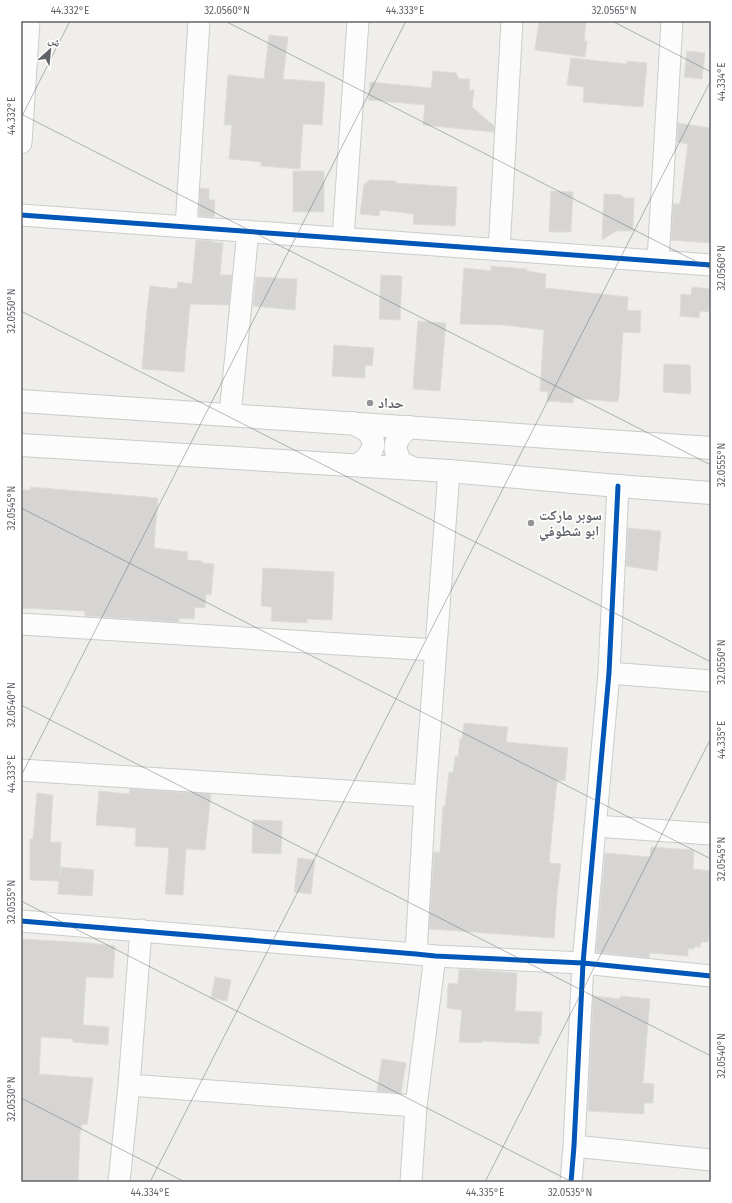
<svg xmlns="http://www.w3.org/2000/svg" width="732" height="1203" viewBox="0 0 732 1203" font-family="'Fira Sans','Noto Naskh Arabic',sans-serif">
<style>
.building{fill:#d6d5d3;stroke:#deddd9}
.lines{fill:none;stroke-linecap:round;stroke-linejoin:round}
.minor-casing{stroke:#cbcccc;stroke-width:23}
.secondary-casing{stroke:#cacacb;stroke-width:24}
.minor{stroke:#fdfcfc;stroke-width:21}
.secondary{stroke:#fdfcfc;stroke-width:22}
.cycleway-casing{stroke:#fff;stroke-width:8}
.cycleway{stroke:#0057b8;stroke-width:5}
.ticks{fill:none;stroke:#5f6368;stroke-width:1;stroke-opacity:0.45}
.poi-dot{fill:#919496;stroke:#fff;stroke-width:1.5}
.labels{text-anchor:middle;stroke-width:3.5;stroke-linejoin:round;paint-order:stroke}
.poi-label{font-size:14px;font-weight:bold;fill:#5f6368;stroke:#fff;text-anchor:start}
.neatline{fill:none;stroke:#5f6368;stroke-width:1.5}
.ticks-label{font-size:10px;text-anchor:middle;fill:#5f6368}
</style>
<rect width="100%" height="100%" fill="#efeeea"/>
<path class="building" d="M539 21H586L584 41H587L585 57 535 50Z
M269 35 288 37 283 79 325 82 322 125 303 124 300 169 261 166V162L229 159 232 125H224L228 75 264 79Z
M687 51 705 53 702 79 684 77Z
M571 58 627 64V61L647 63 643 107 583 102 584 87 567 85Z
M433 71 456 73 459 79H470L469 90H474L472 107 494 126V132L423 125 425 105 368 100 370 82 431 88Z
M678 123 711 128V243L671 240 673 204H680L688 144 677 142Z
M293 171H324V212H293Z
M370 180 396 181V183L457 187 455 226 413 224 414 214 380 210 379 216 360 214 364 184Z
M200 188 209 189V200H215L214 217 199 216Z
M551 191 573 192 571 232H549Z
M604 194 621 195 624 198H634L633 231H616L602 240Z
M196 240 213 241V242L223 243 220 275H232L229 305 190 304 184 372 142 369 147 309 150 286 177 289 178 282 192 284Z
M491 266 527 269V271L546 274 545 288 628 297 627 310 641 311 640 333 623 332 619 397 617 402 573 398V403L547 401 548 392 540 391 544 330 504 325 460 324 464 268 491 271Z
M381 275 402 276 400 320 379 319Z
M256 277 297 279 295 310 253 306Z
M692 287 711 289 709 312 700 311 699 318 680 316 681 294 691 295Z
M418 321 446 323 440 391 413 389Z
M334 345 374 348 372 366 365 365V378L332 376Z
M664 364 690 365 691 388 690 394 663 392Z
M31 487 158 498 154 548 188 552 187 560 202 561V563L214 564 211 595 206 594 205 608 195 607 194 619 179 618V622L85 616V611L21 608V490H30Z
M628 528 661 531 657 571 626 566Z
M263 568 334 572 332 620 307 619V623L271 621 272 607 261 606Z
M464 723 508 727 506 742 568 748 565 781 557 780 549 863 561 864 557 893 554 938 429 929 434 852H440L443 806 445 807 449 772 453 773 455 756 458 757 460 739H462Z
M130 789 211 794 205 850 186 849 183 895 165 894 169 848 135 846 136 828 96 825 99 791 129 794Z
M37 793 53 795 50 842H61L60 876V867L94 870 92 896 58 894 59 881 30 880V839H33Z
M253 820 282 821 281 854 252 853Z
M651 847 694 850 693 869 711 871V932H709L708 942H701L700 947H694V949H688V956L650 953 649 958 596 952 605 853 650 857Z
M298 858 315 860 311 894 294 892Z
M21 939 89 943 115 946 113 978 86 977 83 1025 109 1027 108 1045 73 1042V1039L41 1037 39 1074 93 1078 87 1125 82 1124 80 1133 78 1182H21Z
M459 969 517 973 515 1011 542 1012 541 1036H539V1044L482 1041V1043L459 1042 462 1010 447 1008 448 986 449 983 458 984Z
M215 977 231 980 227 1001 211 998Z
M593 996 620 999V996L650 999 643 1083 654 1084 653 1103H644V1114L588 1111Z
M382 1059 406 1063 401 1093 377 1091Z"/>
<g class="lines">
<g class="minor-casing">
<path id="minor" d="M21 143 29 21
M21 215 711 265
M186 227 199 21
M343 238 358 21
M499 250 512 21
M658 261 672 21
M230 415 248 231
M21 624 435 650
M609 673 711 681
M21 770 425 796
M595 826 711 834
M21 921 416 954 435 956 583 963 711 976
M416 954 425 796 449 471
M129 1085 416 1106
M574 1146 711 1160
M119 1182 129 1085 141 930
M411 1182 416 1106 435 956
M571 1182 574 1146 583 963 609 673 618 486"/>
</g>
<g class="secondary-casing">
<path id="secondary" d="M21 401 711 448
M353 423C358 426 363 428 367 431 380 444 370 457 358 465
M410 427C400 434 391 444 398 456 398 458 400 461 401 462 404 465 409 466 412 468
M21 445 449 471 618 486 711 493"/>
</g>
<use href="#minor" class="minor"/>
<use href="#secondary" class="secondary"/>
<g class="cycleway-casing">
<path id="cycleway" d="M21 215 711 265
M21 921 416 954 435 956 583 963 711 976
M571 1182 574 1146 583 963 609 673 618 486"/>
</g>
<use href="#cycleway" class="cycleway"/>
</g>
<path class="ticks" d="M225 21 711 269M612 21 711 72M21 114 711 465M21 118 70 21M21 311 711 662M21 508 711 859M21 705 711 1056M21 776 406 21M21 901 572 1182M21 1098 185 1182M150 1182 711 80M485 1182 711 738"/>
<g class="poi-dot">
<circle cx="370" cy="403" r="4"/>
<circle cx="531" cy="523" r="4"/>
</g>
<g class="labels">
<g class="poi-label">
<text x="378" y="408">حداد</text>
<text x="539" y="520">سوبر ماركت<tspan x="539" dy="16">ابو شطوفي</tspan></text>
</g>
</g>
<rect width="732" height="1203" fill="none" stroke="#ffffff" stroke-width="44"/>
<g transform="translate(50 50) rotate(27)" stroke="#ffffff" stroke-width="3" paint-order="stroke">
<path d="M0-3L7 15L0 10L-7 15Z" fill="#5f6368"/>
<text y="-6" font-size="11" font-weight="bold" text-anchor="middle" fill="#5f6368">ش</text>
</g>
<rect x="22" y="22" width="688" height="1159" class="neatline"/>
<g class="ticks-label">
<text x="70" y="14">44.332°E</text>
<text x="227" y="14">32.0560°N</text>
<text x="405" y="14">44.333°E</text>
<text x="614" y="14">32.0565°N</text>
<text transform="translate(721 82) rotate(-90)" y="4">44.334°E</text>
<text transform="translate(11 116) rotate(-90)" y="4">44.332°E</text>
<text transform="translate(721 268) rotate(-90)" y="4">32.0560°N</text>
<text transform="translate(11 311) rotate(-90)" y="4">32.0550°N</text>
<text transform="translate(721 465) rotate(-90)" y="4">32.0555°N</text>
<text transform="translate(11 508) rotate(-90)" y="4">32.0545°N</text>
<text transform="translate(721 662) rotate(-90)" y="4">32.0550°N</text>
<text transform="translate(11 705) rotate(-90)" y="4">32.0540°N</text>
<text transform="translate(721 740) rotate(-90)" y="4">44.335°E</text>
<text transform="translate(11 774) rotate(-90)" y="4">44.333°E</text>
<text transform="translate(721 859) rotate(-90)" y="4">32.0545°N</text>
<text transform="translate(11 902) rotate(-90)" y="4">32.0535°N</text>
<text transform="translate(721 1056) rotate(-90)" y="4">32.0540°N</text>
<text transform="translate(11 1099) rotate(-90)" y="4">32.0530°N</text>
<text x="150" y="1196">44.334°E</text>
<text x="485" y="1196">44.335°E</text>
<text x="570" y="1196">32.0535°N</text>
</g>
</svg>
